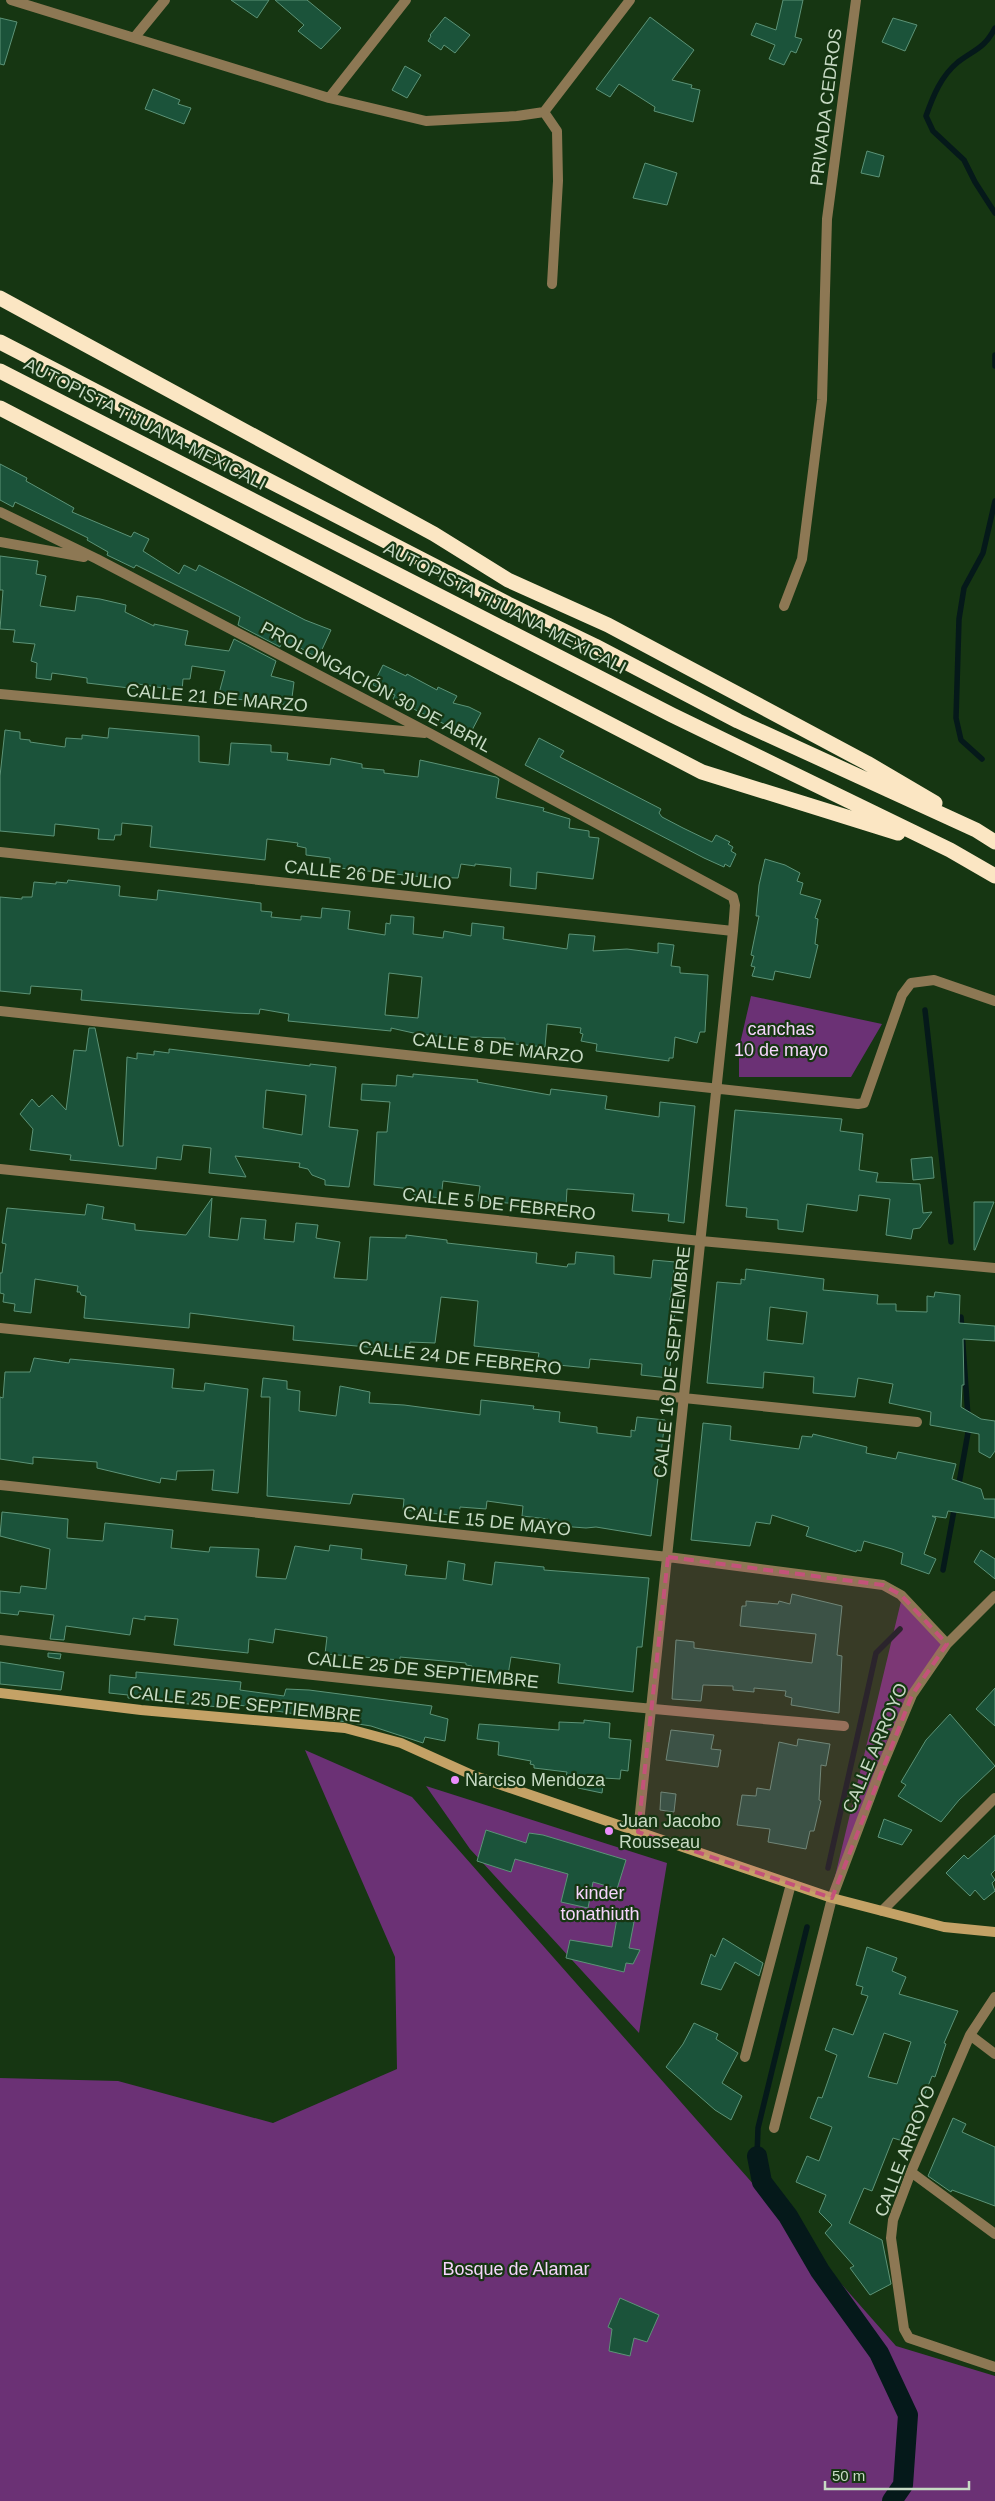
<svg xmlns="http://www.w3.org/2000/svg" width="995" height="2501" viewBox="0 0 995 2501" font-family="Arial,sans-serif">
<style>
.green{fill:#6b3175}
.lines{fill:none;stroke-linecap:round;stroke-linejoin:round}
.stream{stroke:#05191a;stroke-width:5.5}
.canal{stroke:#05191a;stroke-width:20}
.building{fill:#1b533a;stroke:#5c9377;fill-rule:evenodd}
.minor{stroke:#8d7854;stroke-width:10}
.secondary{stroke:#c4a266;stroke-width:10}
.motorway{stroke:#fbe6c3;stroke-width:15}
.marked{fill:#c4527a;fill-opacity:0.2;stroke:#c4527a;stroke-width:4;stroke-dasharray:10 6;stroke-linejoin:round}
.poi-dot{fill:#eb8dfc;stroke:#163612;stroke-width:2}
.labels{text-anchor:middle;stroke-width:4.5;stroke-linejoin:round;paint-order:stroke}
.street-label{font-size:18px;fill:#c7dac4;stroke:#163612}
.park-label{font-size:18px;fill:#f6d5fc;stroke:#163612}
.poi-label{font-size:18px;fill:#c7dac4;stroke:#163612;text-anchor:start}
</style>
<rect width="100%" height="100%" fill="#163612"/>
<path class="green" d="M751 996 882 1024 851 1077H739V1048Z
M903 1593 946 1639 911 1691 887 1741 833 1885Z
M305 1750 412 1797 896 2346 995 2376V2501H0V2078L118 2081 273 2123 397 2069 395 1957Z
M426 1786 667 1863 639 2033 470 1849Z"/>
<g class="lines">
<path class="stream" d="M995 28C984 49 975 49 958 62 941 76 933 96 926 116L933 131 964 160 975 182 995 213
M995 355V366
M982 759 961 740 956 718 959 619 964 588 983 553 995 501
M925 1010 951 1242
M961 1317 968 1417
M958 1489 969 1427
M943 1570 955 1505
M828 1868 876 1653 900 1629
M757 2156 758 2128 807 1927"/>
<path class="canal" d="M757 2156 762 2182 788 2216 820 2271 879 2353 908 2415 903 2485 892 2501"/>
</g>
<path class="building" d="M231 0H269L257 18Z
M275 0H307L341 28 321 49 298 31 304 25Z
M783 0H803L795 37 802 39 796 53 791 51 784 65 769 59 775 45 751 35 756 23 776 30Z
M445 17 470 35 455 53 444 45 441 50 428 41 431 36 430 35Z
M650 17 694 50 672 80 692 85 691 88 700 90 693 122 654 111 655 107 619 84 610 97 596 89Z
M0 18 17 22 4 65 0 64Z
M893 18 917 25 905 51 882 42Z
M405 66 421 75 407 98 392 90Z
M153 89 180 100 178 104 191 108 184 124 145 109Z
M867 151 884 156 879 177 861 173Z
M645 163 677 173 667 205 633 198Z
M0 464 27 478 26 481 74 508 72 512 131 537 134 532 149 539 143 551 179 574 184 565 196 571 199 565 305 620 331 630 318 658 297 646 296 649 282 642 280 647 238 625 240 617 136 565 134 568 107 555 108 552 87 540 88 538 62 525 15 502 13 507 0 500Z
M0 556 38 561 36 574 46 576 40 606 75 611 77 596 100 599 126 605 125 612 154 626V624L188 631 185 645 229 651 234 639 276 661 271 676 294 682 291 705 218 697 225 671 192 666 190 679H183L182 691 138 684V689L87 683V678L52 673 51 680 36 678 37 663 31 661 35 644 13 642 15 630 0 629 3 590H0Z
M383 665 406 676 407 674 437 690 438 687 457 696 453 703 469 707 481 713 469 736 393 699 395 695 373 685Z
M109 728 199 736V762L229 765 231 743 271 745V752L288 753 287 760 330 765 331 758 362 764V768L384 770V773L418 777 420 760 496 777 499 779 496 798 544 808 543 811 570 819 569 828 589 831V837L599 838 593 879 537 872 536 889 510 886 511 868 475 864V866L461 864 458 878 423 877 330 867V858L306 855V848L297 846 298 843 267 839 265 860 150 847 152 826 122 823 121 835H115L114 840 98 839 99 829 55 824 54 836 0 831V776L5 730 20 732V739L30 740V742L65 747 66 738 82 739V735L108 738Z
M539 738 564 751 560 757 661 809 659 813 662 817 683 828 712 842 716 835 730 842 728 844 733 847 731 851 736 854 730 867 725 864 724 867 704 858 525 765Z
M765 859 785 865 800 873 797 881 803 883 800 894 821 900 815 918 818 919 815 944 818 945 810 978 775 971 773 980 752 976 755 967 751 966 754 956 751 955 759 916H756L759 885Z
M68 880 120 886 119 896 157 900 158 890 261 903V911L272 912 271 917 301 920V916L321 918 322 908 350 911 348 929 385 935 386 923 390 924 391 915 414 917 413 934 443 938 444 931 471 936 472 923 504 927 503 939 567 949 569 934 595 936 593 951 627 949 658 953V943L674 945 671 966 680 967V973L708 975 705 1032H700L697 1043 675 1037 673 1058H669V1061L596 1051 597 1044 581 1041 583 1034 580 1033 581 1028 547 1024 545 1047 505 1043V1038L468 1037V1039L418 1034 391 1028V1031L288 1021 289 1014 260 1009 259 1014 234 1013 81 1000 82 990 31 986 30 994 0 991V897L22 899V897H32L34 882 56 884V882L67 883ZM389 973 422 977 418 1018 385 1015Z
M89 1028H95L119 1146H123L127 1057 137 1059V1053L154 1055V1051L169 1053V1049L310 1066V1064L336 1067 329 1127 358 1130 349 1187 325 1185V1180L312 1175 308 1169 299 1167 300 1163 235 1156 246 1177 209 1173 211 1148 183 1145 181 1160 157 1157 156 1169 81 1161 70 1160 71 1155 30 1150 33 1129 20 1114 32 1099 39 1107 52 1095 66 1110 74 1050 86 1051ZM266 1090 306 1095 302 1135 263 1128Z
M413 1074 478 1080 477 1082 550 1095 551 1089 607 1096 605 1109 659 1117 660 1102 695 1106 684 1223 668 1221 669 1214 632 1211 634 1194 567 1189 566 1207 478 1201 480 1186 443 1181 441 1198 414 1195V1193L410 1192 411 1189 374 1185 377 1132H387L390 1102 361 1100 362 1084 396 1086 397 1075 413 1077Z
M735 1110 842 1119 840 1131 863 1134 859 1170 878 1173 876 1182 920 1184 923 1213 932 1212 920 1228 913 1229 911 1239 886 1235 890 1199 859 1195 857 1211 807 1204 803 1232 778 1229V1220L746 1217 747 1208 726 1206Z
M932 1157 934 1178 913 1180 911 1159Z
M212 1198 209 1237 238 1240 241 1218 266 1220 264 1239 294 1242 296 1223 318 1225 316 1238 340 1242 334 1278 367 1280 370 1237 406 1238V1235L447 1240V1243L537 1253 536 1263 567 1267 568 1264H575L576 1252 614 1256V1274L651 1278 653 1260 675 1262 670 1300H676L669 1378 641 1375 642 1364 590 1359 589 1368 537 1363 539 1353 474 1346 478 1301 441 1297 435 1343 410 1342 409 1351 293 1340 294 1326 190 1313 189 1328 84 1318 86 1296 81 1295 80 1292H77L78 1286 35 1279 31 1313 14 1311 15 1304 3 1302 4 1294 0 1293V1273H2L6 1244 2 1243 7 1208 85 1215 87 1204 104 1207 102 1219 135 1224V1230L186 1235Z
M974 1202H994L975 1250H974Z
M746 1269 824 1279 823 1290 878 1295 877 1304H896V1311L927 1312V1296L934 1297 935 1292 960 1295 959 1323 995 1326V1341L963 1339 964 1385H962L961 1407 981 1419 995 1421V1451L990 1458 979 1452V1434L930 1425 931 1412 889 1403 893 1384 858 1378 855 1397 813 1393 814 1377 764 1372 763 1388 707 1383 717 1282 741 1284V1279L745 1280ZM770 1307 807 1312 803 1344 767 1340Z
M34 1358 69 1363 70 1359 174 1369 172 1388 204 1391 205 1383 248 1389 238 1493 212 1490 214 1470 177 1471 176 1480 161 1478 160 1483 97 1468V1462L33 1457V1464L0 1459V1397L3 1398 5 1372H30Z
M263 1378 287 1381V1389L300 1391 299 1411 336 1416 340 1386 370 1392 369 1403 404 1405 480 1415 481 1400 534 1406 533 1409 560 1412 559 1422 597 1427V1433L631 1437V1430L635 1431 637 1417 665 1420 651 1536 596 1527 586 1528 547 1525 548 1519 522 1516 523 1506 487 1501 486 1509 460 1507 459 1516 403 1510 404 1499 353 1494 350 1504 267 1496 270 1397H261Z
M703 1423 731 1426 730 1440 799 1449 802 1436 812 1437 813 1434 867 1447 866 1453 896 1459 898 1452 956 1464 952 1479 981 1489 984 1499H995V1518L948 1511 946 1518 932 1516 936 1518 924 1554 936 1559 929 1574 901 1564 903 1553 892 1549 864 1541 861 1551 857 1550 856 1552 806 1536 809 1527 772 1515 770 1524 756 1522 750 1546 691 1540Z
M2 1512 68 1519 67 1538 103 1541 105 1523 173 1530 171 1548 209 1552 210 1547 259 1549 256 1577 286 1579 295 1546 329 1551 330 1545 362 1549 361 1559 407 1565 405 1575 446 1579 448 1561 465 1564 463 1580 492 1585 495 1562 544 1567V1570L649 1578 642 1647H637L633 1692 558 1683 560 1664 511 1657 507 1681 471 1678 472 1666 466 1665V1663L400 1657V1660L325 1654 327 1637 275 1629 273 1643 249 1639 248 1653 174 1645 178 1619 145 1616V1620L133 1618 130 1635 66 1626 64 1640 50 1639 54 1615 19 1611 18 1615 0 1613V1591L20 1593 21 1586 46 1589 50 1549 0 1536Z
M981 1550 995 1559V1579L974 1562Z
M792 1594 842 1606 837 1655 842 1656 839 1713 791 1705 792 1698 785 1696 786 1691 754 1688V1692L733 1690V1686L703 1685 701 1701 672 1699 676 1640 694 1642V1648L812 1663 816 1634 740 1626 742 1606H746V1601L778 1604 779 1601 790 1604Z
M48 1653 61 1654 60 1659 48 1657Z
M0 1662 64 1672 61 1690 0 1684Z
M136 1672 241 1682 240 1690 284 1696 286 1689 309 1690 432 1706 430 1714 448 1719 445 1741 425 1737 423 1743 371 1726 220 1702 219 1707 128 1698V1695L109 1693 110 1675 136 1678Z
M995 1688V1726L976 1709Z
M950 1714 995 1766 959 1800 941 1822 898 1796 906 1785 901 1782 926 1740Z
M584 1720 610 1723 609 1738 631 1740 628 1771 621 1770 620 1779 604 1778 602 1793 578 1788 581 1778 566 1777 567 1772 534 1768V1765L530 1764 531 1761 498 1755 499 1742 477 1739 479 1724 559 1730V1722L584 1723Z
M671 1730 714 1735 711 1749 721 1750 718 1767 666 1760Z
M798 1739 830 1744 826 1766 821 1765 819 1800 821 1801 814 1831H810L806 1849 768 1842 770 1829 737 1825 742 1795 756 1796 757 1788 770 1790 779 1742 797 1746Z
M661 1792 676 1794 674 1812 660 1810Z
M884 1819 912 1830 902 1845 878 1837Z
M486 1830 526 1843 529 1833 543 1835 626 1860 617 1889 593 1882 588 1908 561 1902 568 1874 515 1859 511 1872 477 1861Z
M995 1835V1870L991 1874 995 1880 992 1883 995 1891 984 1900 975 1890 970 1896 946 1873 964 1855 968 1859Z
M617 1918 634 1922 629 1948 640 1950 633 1964 626 1963 624 1972 566 1958 570 1940 612 1947Z
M723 1938 763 1963 759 1976 735 1962 721 1990 701 1984 711 1954 715 1957Z
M867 1947 897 1958 892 1971 906 1977 899 1994 958 2011 944 2043 946 2044 935 2077 932 2076 906 2142 893 2138 872 2191 864 2188 849 2223 882 2240 891 2284 870 2295 850 2268 854 2266 825 2233 832 2225 819 2212 826 2195 796 2182 807 2156 819 2161 832 2127 810 2118 818 2097 822 2098 837 2055 825 2050 833 2028 853 2035 868 1996 861 1994 863 1987 856 1985ZM884 2033 911 2042 897 2084 868 2077Z
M694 2023 718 2034 716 2039 738 2053 722 2083 742 2096 731 2120 715 2110 666 2067 683 2044Z
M953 2118 966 2124 962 2132 995 2147V2206L952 2190 951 2192 928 2176Z
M620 2298 659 2315 647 2342 634 2338 630 2356 609 2351 612 2329 608 2327Z"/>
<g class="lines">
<path class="minor" d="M11 0 329 98 426 121 517 116 544 112
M134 38 165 0
M329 98 406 0
M544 112 557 131 558 181 552 284
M544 112 630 0
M0 512 97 559 431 734 733 897 735 905 733 931 638 1832
M0 542 84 557
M784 606 802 559 822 400 827 219 856 0
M0 694 425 733
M0 852 733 931
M0 1011 858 1104 864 1103 902 995 911 983 934 980 995 1001
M0 1169 701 1241 995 1268
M0 1328 917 1422
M0 1485 668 1557 883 1585 901 1595 947 1644
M0 1640C281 1673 562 1702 844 1726
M882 1911 995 1798
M995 1997 970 2035 911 2172 893 2220 891 2238 904 2329 909 2338 995 2367
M970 2035 995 2054
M745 2057 791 1884
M774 2128 832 1898 880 1771 912 1695 947 1644 995 1596
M911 2172 995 2234"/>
<path class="secondary" d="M0 1693 141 1710 345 1728 401 1743 472 1775 832 1898 944 1927 995 1932"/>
<path class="motorway" d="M0 298 434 534 508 580 608 625 867 763 935 803
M0 342 508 604 595 646 738 721 976 830 995 842
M0 371 672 715 950 850 995 876
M0 408 702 772 898 833"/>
</g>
<path class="marked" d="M668 1557 883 1585 901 1595 947 1644 912 1695 832 1898 638 1832Z"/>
<g class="poi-dot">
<circle cx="455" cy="1780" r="5"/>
<circle cx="609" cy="1831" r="5"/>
</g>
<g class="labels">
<g class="street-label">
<text transform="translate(826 107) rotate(-83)" y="6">PRIVADA CEDROS</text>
<text transform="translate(145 424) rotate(27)" y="6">AUTOPISTA TIJUANA-MEXICALI</text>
<text transform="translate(505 608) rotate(27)" y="6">AUTOPISTA TIJUANA-MEXICALI</text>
<text transform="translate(376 687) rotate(28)" y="6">PROLONGACIÓN 30 DE ABRIL</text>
<text transform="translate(217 698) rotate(5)" y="6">CALLE 21 DE MARZO</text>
<text transform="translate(368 875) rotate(6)" y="6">CALLE 26 DE JULIO</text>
<text transform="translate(498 1048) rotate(6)" y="6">CALLE 8 DE MARZO</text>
<text transform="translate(499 1204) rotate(6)" y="6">CALLE 5 DE FEBRERO</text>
<text transform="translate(460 1358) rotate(6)" y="6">CALLE 24 DE FEBRERO</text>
<text transform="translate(672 1362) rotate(-84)" y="6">CALLE 16 DE SEPTIEMBRE</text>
<text transform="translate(487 1521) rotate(6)" y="6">CALLE 15 DE MAYO</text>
<text transform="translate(423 1670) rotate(6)" y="6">CALLE 25 DE SEPTIEMBRE</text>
<text transform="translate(245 1704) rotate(6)" y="6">CALLE 25 DE SEPTIEMBRE</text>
<text transform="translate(875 1748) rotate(-67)" y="6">CALLE ARROYO</text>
<text transform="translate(905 2151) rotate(-69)" y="6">CALLE ARROYO</text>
</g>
<g class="park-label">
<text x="781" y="1035">canchas<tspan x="781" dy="21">10 de mayo</tspan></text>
<text x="600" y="1899">kinder<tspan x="600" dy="21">tonathiuth</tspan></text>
<text x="516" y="2275">Bosque de Alamar</text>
</g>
<g class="poi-label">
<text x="465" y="1786">Narciso Mendoza</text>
<text x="619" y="1827">Juan Jacobo<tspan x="619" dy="21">Rousseau</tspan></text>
</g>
</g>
<path d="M825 2481v8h144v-8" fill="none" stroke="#c7dac4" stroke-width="2.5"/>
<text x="832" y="2481" font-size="15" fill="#c7dac4" stroke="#163612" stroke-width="4" paint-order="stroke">50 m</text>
</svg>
